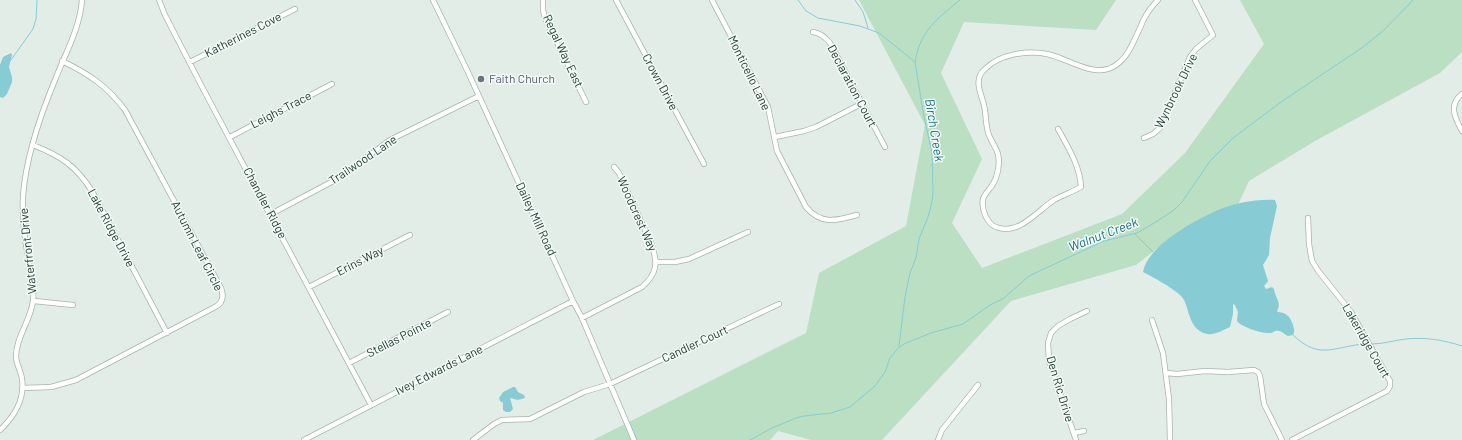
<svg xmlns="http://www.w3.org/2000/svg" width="1462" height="440" viewBox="0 0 1462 440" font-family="Barlow,sans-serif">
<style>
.green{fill:#badfc3}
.water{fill:#87ccd5}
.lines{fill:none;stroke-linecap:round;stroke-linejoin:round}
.stream{stroke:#87ccd5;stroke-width:1}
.minor-casing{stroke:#a4b5af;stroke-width:6}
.minor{stroke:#fff;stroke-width:4.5}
.worship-dot{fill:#6b7280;stroke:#f3f9f6;stroke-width:1.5}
.labels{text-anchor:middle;stroke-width:3;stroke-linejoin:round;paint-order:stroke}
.street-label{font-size:12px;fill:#213f36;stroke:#f3f9f6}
.worship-label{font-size:12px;fill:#5b616d;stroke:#f3f9f6;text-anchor:start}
.water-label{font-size:13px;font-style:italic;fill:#17717f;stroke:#f3f9f6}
</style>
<rect width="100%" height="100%" fill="#e2ede8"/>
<path class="green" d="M859 0H1116L1096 30 964 22 941 73 982 159 952 223 982 268 1122 214 1185 153 1264 44 1240 0H1462V52L1440 73 1315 141 1249 181 1235 211 1169 239 1136 265 1011 301 882 440H811L778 431 770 440H593L806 333 819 273 906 226 925 125Z"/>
<path class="water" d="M11 53 12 55 9 67 12 77V82L7 94 3 98 0 97V65L3 57Z
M1275 200 1277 206 1270 238 1269 255 1263 265 1268 281 1264 286 1266 289 1272 287 1274 289C1275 298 1282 302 1277 311L1278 312C1288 313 1290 317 1293 325 1294 330 1295 330 1293 335L1288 336C1285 335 1282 331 1279 331 1275 329 1274 333 1270 333 1263 334 1241 327 1237 321L1238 312 1235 305 1233 304V314L1230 327C1218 333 1207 339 1196 328 1193 324 1191 321 1190 317 1187 310 1187 304 1182 297 1175 289 1153 277 1143 272 1147 245 1201 216 1226 207 1241 202 1258 199 1275 200Z
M513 387H515L518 392 524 395 525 398 518 400 510 398 513 409 510 412H506L503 410V403L500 401 499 398 503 392Z"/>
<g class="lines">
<path class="stream" d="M798 0 806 11 818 18 860 26 879 33 915 62
M855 0 863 12 868 28
M11 60 33 29 36 19 37 0
M1135 234 1153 252
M1293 335C1321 362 1335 345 1367 344
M1372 344C1384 344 1395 340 1406 339 1425 337 1444 340 1462 346
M899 346 905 297 910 273 916 258 919 239 928 217 932 202 933 191 932 153 924 117 915 62C920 31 937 19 960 0
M750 440 772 428 796 418 804 416 831 413 850 407 875 386 885 372 890 358 899 347 906 343 931 333 963 324 990 305 1004 298 1029 276 1104 241 1137 233 1156 222 1174 210 1182 202 1210 161 1233 138 1281 102 1363 47 1384 30 1413 0"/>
<g class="minor-casing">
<path id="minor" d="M159 0 165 15 200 83 371 405
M433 0 467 70 573 301 582 318 634 440
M543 0V10L545 18 586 102
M616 0 704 164
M712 0 768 107 777 151 806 207C821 225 836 221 857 215
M813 32C821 33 826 38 830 43L885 147
M190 62 295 9
M1462 94C1448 105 1455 118 1462 131
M1058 129C1068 147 1080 166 1081 187 1072 192 1063 195 1054 200 1037 211 1019 236 996 227 987 224 981 209 983 199 985 193 990 189 993 184 998 176 1000 163 998 154 996 147 990 140 988 132 986 125 986 118 985 111 984 97 971 81 985 69 1000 54 1027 50 1047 54 1068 58 1095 80 1116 65 1129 56 1133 42 1140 28 1144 17 1150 8 1158 0
M230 137 332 84
M775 137 804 131 816 127 861 104
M1144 138 1153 134 1160 128 1190 57 1196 49 1213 35 1195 0
M33 145C61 156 76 166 92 191L167 333
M271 214 339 178 390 140 479 96
M656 262H675L689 259 748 232
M309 287 410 235
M34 301 73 305
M582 318 642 287C658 273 658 262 651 243L619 173 614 167
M1152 320 1163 353 1169 399 1170 440
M349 363 448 312
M1166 373 1177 374 1205 371 1228 372 1254 370 1258 372 1260 376 1264 404 1282 440
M22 388 51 387 76 380 215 307C223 303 224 296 221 288L125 110C107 86 89 74 62 61
M0 430C14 417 25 399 22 379 21 371 16 364 16 356 16 337 31 320 33 301 35 287 30 270 28 256 24 236 22 216 23 196 26 156 40 116 55 80 65 54 80 28 82 0
M1074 433 1084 431
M304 440 573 301
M473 440 494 424 502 420 530 419 584 392 610 384 779 304
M938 440 942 430 978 385
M1076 440 1049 361 1048 343 1051 333 1058 326 1070 319 1087 311
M1292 440 1387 391 1390 386V381L1351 312 1319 272 1312 261 1309 244 1308 218"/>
</g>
<use href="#minor" class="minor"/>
</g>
<circle class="worship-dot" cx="481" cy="79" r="4"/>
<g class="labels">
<g class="street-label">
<text transform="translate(243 35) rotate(-27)" y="4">Katherines Cove</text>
<text transform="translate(563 51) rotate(65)" y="4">Regal Way East</text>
<text transform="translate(749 73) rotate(64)" y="4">Monticello Lane</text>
<text transform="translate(660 82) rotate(62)" y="4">Crown Drive</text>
<text transform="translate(852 86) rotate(62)" y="4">Declaration Court</text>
<text transform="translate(1176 91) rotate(-64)" y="4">Wynbrook Drive</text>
<text transform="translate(281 110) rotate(-27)" y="4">Leighs Trace</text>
<text transform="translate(363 160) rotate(-34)" y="4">Trailwood Lane</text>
<text transform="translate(265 203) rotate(62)" y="4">Chandler Ridge</text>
<text transform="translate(637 214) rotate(66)" y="4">Woodcrest Way</text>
<text transform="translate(536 219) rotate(65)" y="4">Dailey Mill Road</text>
<text transform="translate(111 228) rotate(62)" y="4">Lake Ridge Drive</text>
<text transform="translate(197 246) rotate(63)" y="4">Autumn Leaf Circle</text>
<text transform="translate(28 251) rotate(-96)" y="4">Waterfront Drive</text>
<text transform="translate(360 261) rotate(-27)" y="4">Erins Way</text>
<text transform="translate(399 338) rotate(-27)" y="4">Stellas Pointe</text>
<text transform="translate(1366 341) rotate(60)" y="4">Lakeridge Court</text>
<text transform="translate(695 344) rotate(-25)" y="4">Candler Court</text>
<text transform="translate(439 370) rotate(-27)" y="4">Ivey Edwards Lane</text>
<text transform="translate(1060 389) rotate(73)" y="4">Den Ric Drive</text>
</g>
<g class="worship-label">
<text x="489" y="83">Faith Church</text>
</g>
<g class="water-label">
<text transform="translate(935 130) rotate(81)" y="5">Birch Creek</text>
<text transform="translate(1103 234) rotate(-21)" y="5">Walnut Creek</text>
</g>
</g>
</svg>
